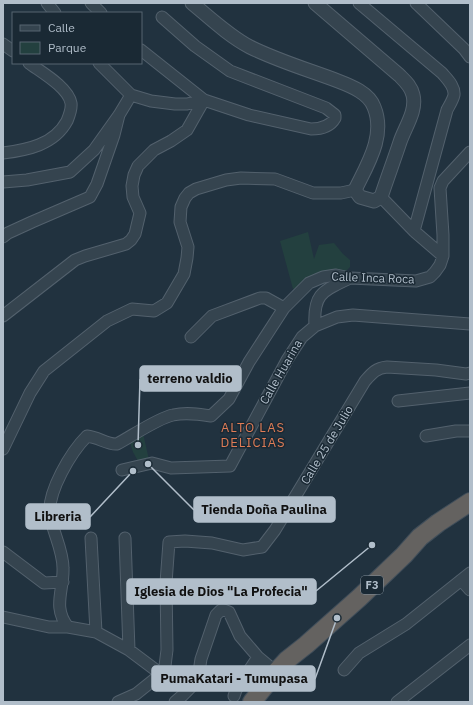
<svg xmlns="http://www.w3.org/2000/svg" width="473" height="705" viewBox="0 0 473 705" font-family="'IBM Plex Sans',sans-serif">
<style>
.green{fill:#23403f}
.lines{fill:none;stroke-linecap:round;stroke-linejoin:round}
.minor-casing{stroke:#53616d;stroke-width:13}
.tertiary-casing{stroke:#53616d;stroke-width:15}
.trunk-casing{stroke:#404e5a;stroke-width:20}
.minor{stroke:#35444f;stroke-width:11}
.tertiary{stroke:#35444f;stroke-width:13}
.trunk{stroke:#646260;stroke-width:18}
.labels{text-anchor:middle;stroke-width:3;stroke-linejoin:round;paint-order:stroke}
.shield{fill:#1a2934;stroke:#84919d;stroke-width:1}
.shield-label{font-size:11px;font-weight:bold;fill:#b1beca}
.street-label{font-size:12px;fill:#b1beca;stroke:#1a2934}
.neighbourhood-label{font-size:13px;letter-spacing:1px;fill:#df7c56;stroke:#1a2934}
.leader{fill:none;stroke:#b1beca;stroke-width:1.5}
.callout-dot{fill:#b1beca;stroke:#1a2934;stroke-width:1.5}
.callout{fill:#b1beca;stroke:#b1beca;stroke-width:1.5}
.callout-label{font-size:13px;text-anchor:middle;font-weight:bold;fill:#111}
</style>
<rect width="100%" height="100%" fill="#21323f"/>
<path class="green" d="M308 232 314 259 319 245 334 243 343 254 350 260V267L345 272 320 278 293 289 280 241Z
M143 433 149 460 138 461 133 452 129 440Z"/>
<g class="lines">
<g class="minor-casing">
<path id="minor" d="M47 3 55 13
M91 3 101 13
M359 3 442 73C447 79 455 86 454 95 453 100 449 106 447 110L414 231
M416 3 464 49 470 57
M3 44 13 51
M141 50 204 100 249 115 311 129C321 129 330 127 335 118V115L326 108 230 71 195 46 162 17
M99 63 131 95 151 101 175 104H187L204 100
M3 153C27 150 54 145 67 121 69 116 72 109 71 103 68 87 41 72 29 63
M3 182 27 180 70 172 94 150 119 115 131 95
M381 197 414 231 443 256
M3 237 8 233 32 222 90 197 97 184 114 135 119 115
M3 316 75 260 85 256 126 244 131 240 135 234 140 213 133 197 132 186 134 175 138 166 154 150 171 141 187 130 204 100
M315 326C313 293 323 291 350 278
M191 337 212 316 260 298H266L284 308
M398 401 470 393
M426 436 456 431H470
M3 449 30 393 44 371 107 321 132 309 154 311 167 303 184 274 187 258 188 247 180 222 181 207 185 198 189 193 196 189 226 180 241 178 275 179 313 193H341L355 190
M122 470 152 463 171 468 230 466 287 360 302 337 315 326 337 317 353 315 470 324
M91 538 96 632
M125 538 129 650
M3 552 44 583 63 582
M461 580 470 590
M3 617 49 627H68L96 632 129 650 161 674
M68 627C52 607 64 590 63 568 63 550 53 533 50 515 47 492 71 452 87 436 98 437 108 445 117 444 132 436 158 418 173 415 186 412 199 414 211 416L229 399 249 362 284 308 309 283 323 277 336 275 350 278 416 281 430 277 435 272 440 265 443 256V235L440 188 443 181 470 152
M344 670 359 653 406 624 470 573
M234 696 236 690 258 657
M118 702 136 694 161 674 165 666 167 650 166 583 169 542 185 541 212 543 243 550 262 547 275 530 365 381C372 373 376 368 387 367L436 370 466 374 470 373
M175 702 183 695 195 683 199 672 201 659 216 615 221 610H224L229 612 240 636 258 657 276 672
M397 702 470 645"/>
</g>
<g class="tertiary-casing">
<path id="tertiary" d="M192 3C210 18 229 36 250 47 278 61 309 70 338 81 351 86 369 93 374 107 386 136 367 165 355 190L360 197 374 201 381 197C387 179 394 160 400 142 405 127 417 111 413 95 411 86 405 81 399 75L315 3"/>
</g>
<g class="trunk-casing">
<path id="trunk" d="M252 702 276 672 287 660 306 645 359 598 404 555 420 537 438 523 470 502"/>
</g>
<use href="#minor" class="minor"/>
<use href="#tertiary" class="tertiary"/>
<use href="#trunk" class="trunk"/>
</g>
<g class="labels">
<rect class="shield" x="361" y="576" width="22" height="18" rx="3"/>
<g class="shield-label">
<text x="372" y="589">F3</text>
</g>
<g class="street-label">
<text transform="translate(373 278) rotate(2)" y="4">Calle Inca Roca</text>
<text transform="translate(281 372) rotate(-60)" y="4">Calle Huarina</text>
<text transform="translate(327 445) rotate(-59)" y="4">Calle 25 de Julio</text>
</g>
<g class="neighbourhood-label">
<text x="253" y="432">ALTO LAS<tspan x="253" dy="15">DELICIAS</tspan></text>
</g>
</g>
<path class="leader" d="M138 445L140 379M148 464L194 510M133 471L90 517M372 545L316 591M337 618L315 679"/>
<g class="callout-dot">
<circle cx="138" cy="445" r="4"/>
<circle cx="148" cy="464" r="4"/>
<circle cx="133" cy="471" r="4"/>
<circle cx="372" cy="545" r="4"/>
<circle cx="337" cy="618" r="4"/>
</g>
<g class="callout">
<rect x="140" y="366" width="101" height="25" rx="4"/>
<rect x="194" y="497" width="141" height="25" rx="4"/>
<rect x="26" y="504" width="64" height="25" rx="4"/>
<rect x="127" y="579" width="189" height="25" rx="4"/>
<rect x="152" y="666" width="163" height="25" rx="4"/>
</g>
<g class="callout-label">
<text x="190" y="383">terreno valdio</text>
<text x="264" y="514">Tienda Doña Paulina</text>
<text x="58" y="521">Libreria</text>
<text x="221" y="596">Iglesia de Dios "La Profecia"</text>
<text x="234" y="683">PumaKatari - Tumupasa</text>
</g>
<rect width="473" height="705" fill="none" stroke="#b1beca" stroke-width="8"/>
<rect x="12" y="12" width="130" height="52" fill="#1a2934" stroke="#566570"/>
<rect x="20" y="25" width="20" height="6" fill="#35444f" stroke="#566570"/>
<text x="48" y="32" font-size="12" fill="#b1beca">Calle</text>
<rect x="20" y="42" width="20" height="12" fill="#23403f" stroke="#566570"/>
<text x="48" y="52" font-size="12" fill="#b1beca">Parque</text>
</svg>
